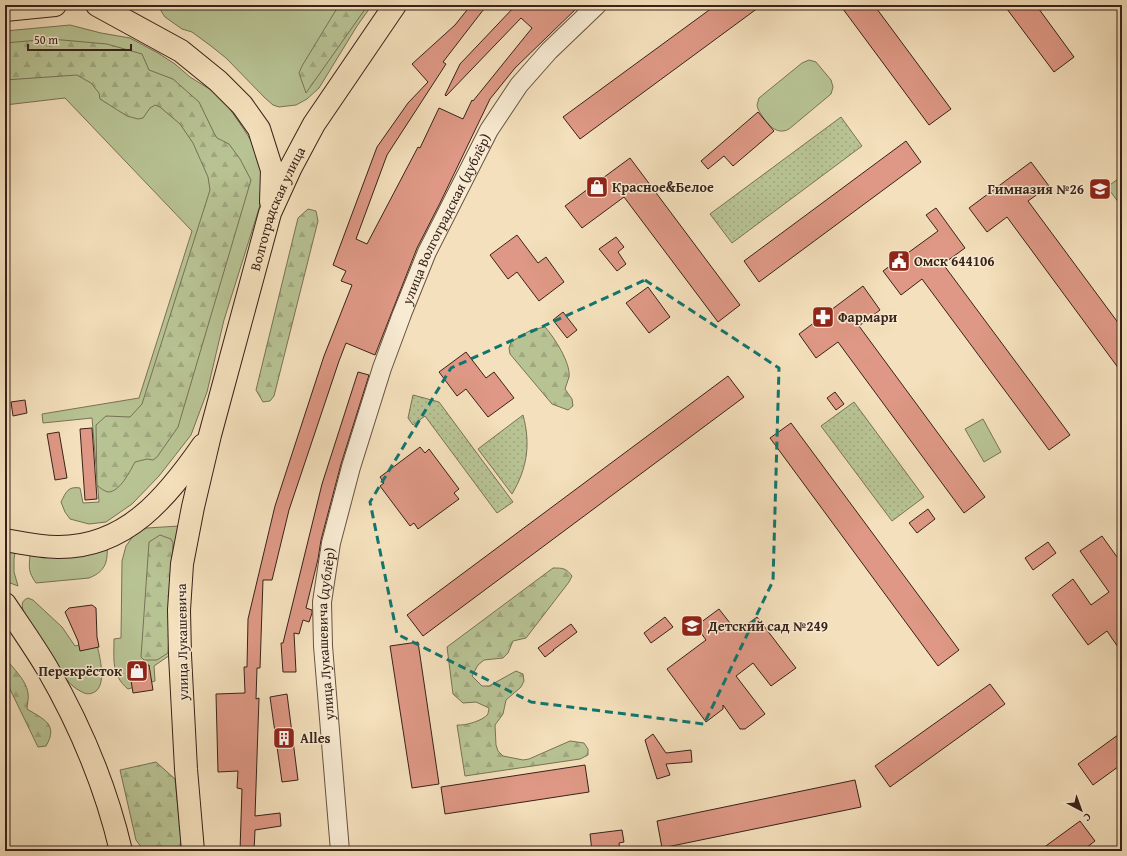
<svg xmlns="http://www.w3.org/2000/svg" width="1127" height="856" viewBox="0 0 1127 856" font-family="'Gentium Book Plus',serif">
<style>
.grass{fill:#b8c394;stroke:#787256}
.forest{fill:url(#forest-firs);stroke:#787256}
.park{fill:url(#park-dots);stroke:#787256}
.building{fill:#de9885;stroke:#392219}
.lines{fill:none;stroke-linecap:round;stroke-linejoin:round}
.minor-casing{stroke:#685242;stroke-width:20}
.major-casing{stroke:#392219;stroke-width:24}
.minor{stroke:#f8ebd3;stroke-width:18}
.major{stroke:#f4e0bc;stroke-width:22}
.marked{fill:none;stroke:#0f766e;stroke-width:3;stroke-dasharray:8 5;stroke-linejoin:round}
.labels{text-anchor:middle;stroke-width:3;stroke-linejoin:round;paint-order:stroke}
.poi-label{font-size:14px;font-weight:bold;fill:#392219;stroke:#f8ebd3;text-anchor:start}
.street-label{font-size:14px;fill:#392219;stroke:#f8ebd3}
</style>
<defs>
<pattern id="forest-firs" width="22" height="20" patternUnits="userSpaceOnUse"><rect width="22" height="20" fill="#b8c394"/><path d="M5 1l3.5 6h-7zM16 11l3.5 6h-7z" fill="#9fa77f"/></pattern>
<pattern id="park-dots" width="8" height="8" patternUnits="userSpaceOnUse"><rect width="8" height="8" fill="#b8c394"/><path d="M2 2h.1M6 6h.1" fill="none" stroke="#9fa77f" stroke-width="1.8" stroke-linecap="round"/></pattern>
</defs>
<rect width="100%" height="100%" fill="#f4e0bc"/>
<filter id="stains"><feTurbulence type="fractalNoise" baseFrequency=".005" numOctaves="4"/><feColorMatrix values="0 0 0 0 .2 0 0 0 0 .09 0 0 0 0 .02 0 0 0 .5 -.17"/></filter>
<radialGradient id="worn" r=".72"><stop offset=".6" stop-color="#630" stop-opacity="0"/><stop offset="1" stop-color="#630" stop-opacity=".3"/></radialGradient>
<path class="grass" d="M164 5H372L357 26 319 88 307 99 296 105 279 107 273 105 265 98 226 58 211 46 192 32 182 29 165 17 161 11 162 6Z
M70 25 101 33 130 38 158 53 175 64 190 77 211 90 227 105 243 128 257 150 262 173V199L224 320 207 392 191 435 159 476 132 504 106 522 89 524 70 519 65 512 61 502C66 492 68 486 80 488L83 503 99 502 92 418 43 423 42 414 139 398 192 231 65 98 5 105V31Z
M809 60 816 62 831 80 833 87 831 94 789 129C775 137 764 120 758 109L757 105 759 98 802 63Z
M1122 176V207L1107 187Z
M983 419 1001 452 984 462 965 429Z
M179 526 170 655 154 666 155 681 128 689C111 675 114 659 114 639L121 638 122 561 126 546 136 532 147 528Z
M5 543 16 546 14 559V572L18 586 5 581Z
M107 543C108 560 107 571 89 578L36 583C28 572 29 567 30 555Z
M28 598 33 600 62 627 75 646 96 641C99 653 107 682 96 691 92 694 87 695 82 692 66 685 56 664 47 650 39 637 31 624 23 611 22 604 21 601 28 598Z"/>
<path class="forest" d="M339 5H368L306 93 299 73 302 66Z
M51 39 107 44 142 54 149 70 173 79 199 102 214 133 217 138 229 144 240 159 251 180 178 427 157 457 153 460 147 459 135 462C130 471 120 492 108 492 104 491 100 488 97 485L96 425 106 416 130 417 142 404 210 190 208 177 193 143 180 124 160 107 155 105 150 108 143 118 138 119 127 116 100 99 99 93 91 83 77 75 5 80V43Z
M308 209 316 211 318 221 274 396 270 401 263 402 256 390 298 218Z
M545 327C554 337 571 363 569 377 568 381 566 385 565 389L572 399 573 406 568 410 552 404 510 354 509 348 511 342 531 330Z
M160 535 171 539 173 543 168 653 157 660H144L141 657 149 542Z
M553 568C563 568 566 568 572 576L569 582 526 638 513 641 508 653 503 658 484 660 478 665 472 676 482 686H489L516 671 523 674 524 681 521 687 506 700 503 714 495 725 496 745 498 751 503 756 523 760 529 759 570 741 584 743 588 749V755L580 759 465 776 457 725C464 726 483 721 488 714 488 713 489 709 489 708L476 702 463 703 453 694 447 647Z
M5 657C12 668 26 679 28 693 29 698 27 704 27 709 43 719 59 724 46 746L38 747 8 685 5 681Z
M156 762 175 779 181 839 180 851H144L136 840 120 770Z"/>
<path class="park" d="M841 117 862 146 732 243 710 214Z
M413 395 439 402 513 502 497 513 425 416 413 425 408 418Z
M854 402 924 497 892 521 821 426Z
M523 415C531 444 527 469 512 494L478 449Z"/>
<path class="building" d="M471 5H487L443 62 446 64 387 155 356 239 367 244 418 147 420 148 439 108 463 119 472 100 473 101 532 28 521 18 446 96 445 95 460 64 516 5H580L515 68 490 99 440 203 417 248 375 355 346 343 339 361 289 510 272 580H263L260 668H257L256 699 259 698 255 816 280 813 281 826 255 830 254 851H240L242 789 237 788 238 771 218 772 216 694 245 693 244 667H247L248 619 275 506 324 356 352 285 341 281 346 271 333 265 377 147 408 103 428 82 412 64 455 25Z
M716 5H762L580 139 563 117Z
M848 5H874L951 109 929 125 843 9Z
M1004 5H1036L1074 57 1054 72Z
M758 112 774 131 733 166 724 156 708 169 701 161Z
M906 141 921 162 759 282 744 261Z
M630 158 740 305 718 322 624 197 582 228 565 206Z
M1031 162 1049 186 1028 201 1122 328V373L1007 217 987 232 969 208Z
M936 208 965 248 943 264 1070 435 1049 450 922 279 901 295 883 271 938 231 926 215Z
M517 235 538 263 546 257 564 282 539 301 517 272 508 279 490 255Z
M616 237 624 247 618 252 626 264 617 271 599 249Z
M863 286 880 310 859 326 985 497 964 513 838 342 816 358 799 334Z
M648 287 670 317 649 333 626 303Z
M563 312 577 330 567 338 553 320Z
M466 352 486 378 494 372 514 398 488 417 466 389 457 396 439 372Z
M358 372 369 375 341 464 321 540 318 559 306 608 312 610V613L309 622 303 620 299 634 294 633 296 672H283L281 643H283L322 484Z
M728 376 744 397 423 636 407 615Z
M835 392 844 404 836 410 827 398Z
M25 400 27 413 13 416 11 402Z
M791 423 959 650 938 666 770 438Z
M92 428 97 499 85 500 80 429Z
M59 432 67 478 55 480 47 434Z
M420 447 425 453 429 449 459 489 454 493 459 499 418 529 414 523 410 526 380 486 384 483 380 477Z
M928 509 935 519 917 533 909 523Z
M1102 536 1122 564V598L1118 601 1122 607V653L1107 631 1088 645 1052 595 1073 579 1091 605 1109 592 1080 551Z
M1048 542 1056 553 1033 570 1025 558Z
M92 605 96 608 97 637 99 647 80 651 78 641 65 612 69 608Z
M719 609 737 632 757 617 796 668 771 686 753 663 736 676 765 714 745 729H740L723 705V709L706 722 667 669 706 640 696 626Z
M665 617 673 627 651 643 644 633Z
M571 624 577 632 553 650H554L545 657 538 648Z
M418 642 439 784 412 788 390 646Z
M149 665 153 690 133 693 129 668Z
M990 684 1005 704 890 787 875 766Z
M287 694 298 780 282 782 270 697Z
M1122 732V764L1093 785 1078 764Z
M653 734 666 753 691 750 692 762 666 764 670 775 657 779 645 740Z
M585 765 589 792 445 814 441 787Z
M855 780 861 807 662 848 657 821Z
M1080 821 1095 841 1082 851H1039Z
M622 830 624 842 619 843 620 851H592L590 834Z"/>
<g class="lines">
<g class="minor-casing">
<g id="minor">
<path id="s1" d="M340 851 323 646 322 602 331 543 351 467 382 368 402 314 427 252 489 130 519 85 549 51 597 5"/>
</g>
</g>
<g class="major-casing">
<g id="major">
<path d="M97 5 181 51 218 81 242 105 259 129 272 170 271 202"/>
<path d="M5 10 55 5"/>
<path d="M5 540C22 543 39 547 57 547 126 548 167 497 203 445"/>
<path d="M5 604C19 625 34 646 47 668 80 725 106 787 121 851"/>
<path id="s2" d="M193 851 186 769 180 655 179 610 182 564 193 507 210 435 270 213 291 167 314 124 395 5"/>
</g>
</g>
<use href="#minor" class="minor"/>
<use href="#major" class="major"/>
</g>
<path class="marked" d="M645 280 779 368 773 581 704 724 531 702 397 634 370 502 451 368Z"/>
<defs>
<g id="shop-square" transform="scale(1.15)"><rect x="-9" y="-9" width="18" height="18" rx="4" fill="#8f2418" stroke="#f8ebd3"/><path d="M-5-2.5h2.3a2.7 3.5 0 0 1 5.4 0H5L5.5 6h-11ZM-1.5-2.5h3a1.5 2.3 0 0 0-3 0Z" fill="#fff"/></g>
<g id="school-square" transform="scale(1.15)"><rect x="-9" y="-9" width="18" height="18" rx="4" fill="#8f2418" stroke="#f8ebd3"/><path d="M0-5L7-2L0 1L-7-2ZM-4 1L0 2.5L4 1V4Q0 6-4 4Z" fill="#fff"/></g>
<g id="civic-square" transform="scale(1.15)"><rect x="-9" y="-9" width="18" height="18" rx="4" fill="#8f2418" stroke="#f8ebd3"/><path d="M-.6-6.5H3V-4.5H.6V-3L4-1V1h2V6H-6V1h2V-1L-.6-3ZM-1.2 2.5V6h2.4V2.5Z" fill="#fff"/></g>
<g id="pharmacy-square" transform="scale(1.15)"><rect x="-9" y="-9" width="18" height="18" rx="4" fill="#8f2418" stroke="#f8ebd3"/><path d="M-2-6h4v4h4v4h-4v4h-4v-4h-4v-4h4Z" fill="#fff"/></g>
<g id="building-square" transform="scale(1.15)"><rect x="-9" y="-9" width="18" height="18" rx="4" fill="#8f2418" stroke="#f8ebd3"/><path d="M-4-6H4V6H1V3H-1V6H-4ZM-2.5-4.3h1.7v1.8h-1.7ZM.8-4.3h1.7v1.8H.8ZM-2.5-1h1.7V.8h-1.7ZM.8-1h1.7V.8H.8Z" fill="#fff"/></g>
</defs>
<g fill-rule="evenodd">
<use href="#shop-square" x="597" y="187"/>
<use href="#school-square" x="1100" y="189"/>
<use href="#civic-square" x="899" y="261"/>
<use href="#pharmacy-square" x="823" y="317"/>
<use href="#school-square" x="692" y="626"/>
<use href="#shop-square" x="137" y="671"/>
<use href="#building-square" x="284" y="738"/>
</g>
<g class="labels">
<g class="poi-label">
<text x="612" y="192">Красное&amp;Белое</text>
<text x="1084" y="194" text-anchor="end">Гимназия №26</text>
<text x="914" y="266">Омск 644106</text>
<text x="838" y="322">Фармари</text>
<text x="708" y="631">Детский сад №249</text>
<text x="122" y="676" text-anchor="end">Перекрёсток</text>
<text x="300" y="743">Alles</text>
</g>
<g class="street-label">
<text dy="5" stroke="none"><textPath href="#s2" startOffset="656">Волгоградская улица</textPath></text>
<text dy="5" stroke="none"><textPath href="#s1" startOffset="654">улица Волгоградская (дублёр)</textPath></text>
<text dy="5" stroke="none"><textPath href="#s1" startOffset="218">улица Лукашевича (дублёр)</textPath></text>
<text transform="translate(182 642) rotate(-91)" y="5">улица Лукашевича</text>
</g>
</g>
<rect width="1127" height="856" fill="none" stroke="#f4e0bc" stroke-width="20"/>
<rect x="6" y="6" width="1115" height="844" fill="none" stroke="#392219" stroke-width="2"/>
<rect x="10" y="10" width="1107" height="836" fill="none" stroke="#392219"/>
<g transform="translate(1081 810) rotate(139)" stroke="#f8ebd3" stroke-width="3" paint-order="stroke">
<path d="M0-3L7 15L0 10L-7 15Z" fill="#392219"/>
<text y="-6" font-size="11" font-weight="bold" text-anchor="middle" fill="#392219">С</text>
</g>
<path d="M28 44v6h103v-6" fill="none" stroke="#392219" stroke-width="2"/>
<text x="34" y="44" font-size="12" fill="#392219" stroke="#f8ebd3" stroke-width="3" paint-order="stroke">50 m</text>
<rect width="100%" height="100%" filter="url(#stains)"/>
<rect width="100%" height="100%" fill="url(#worn)"/>
</svg>
